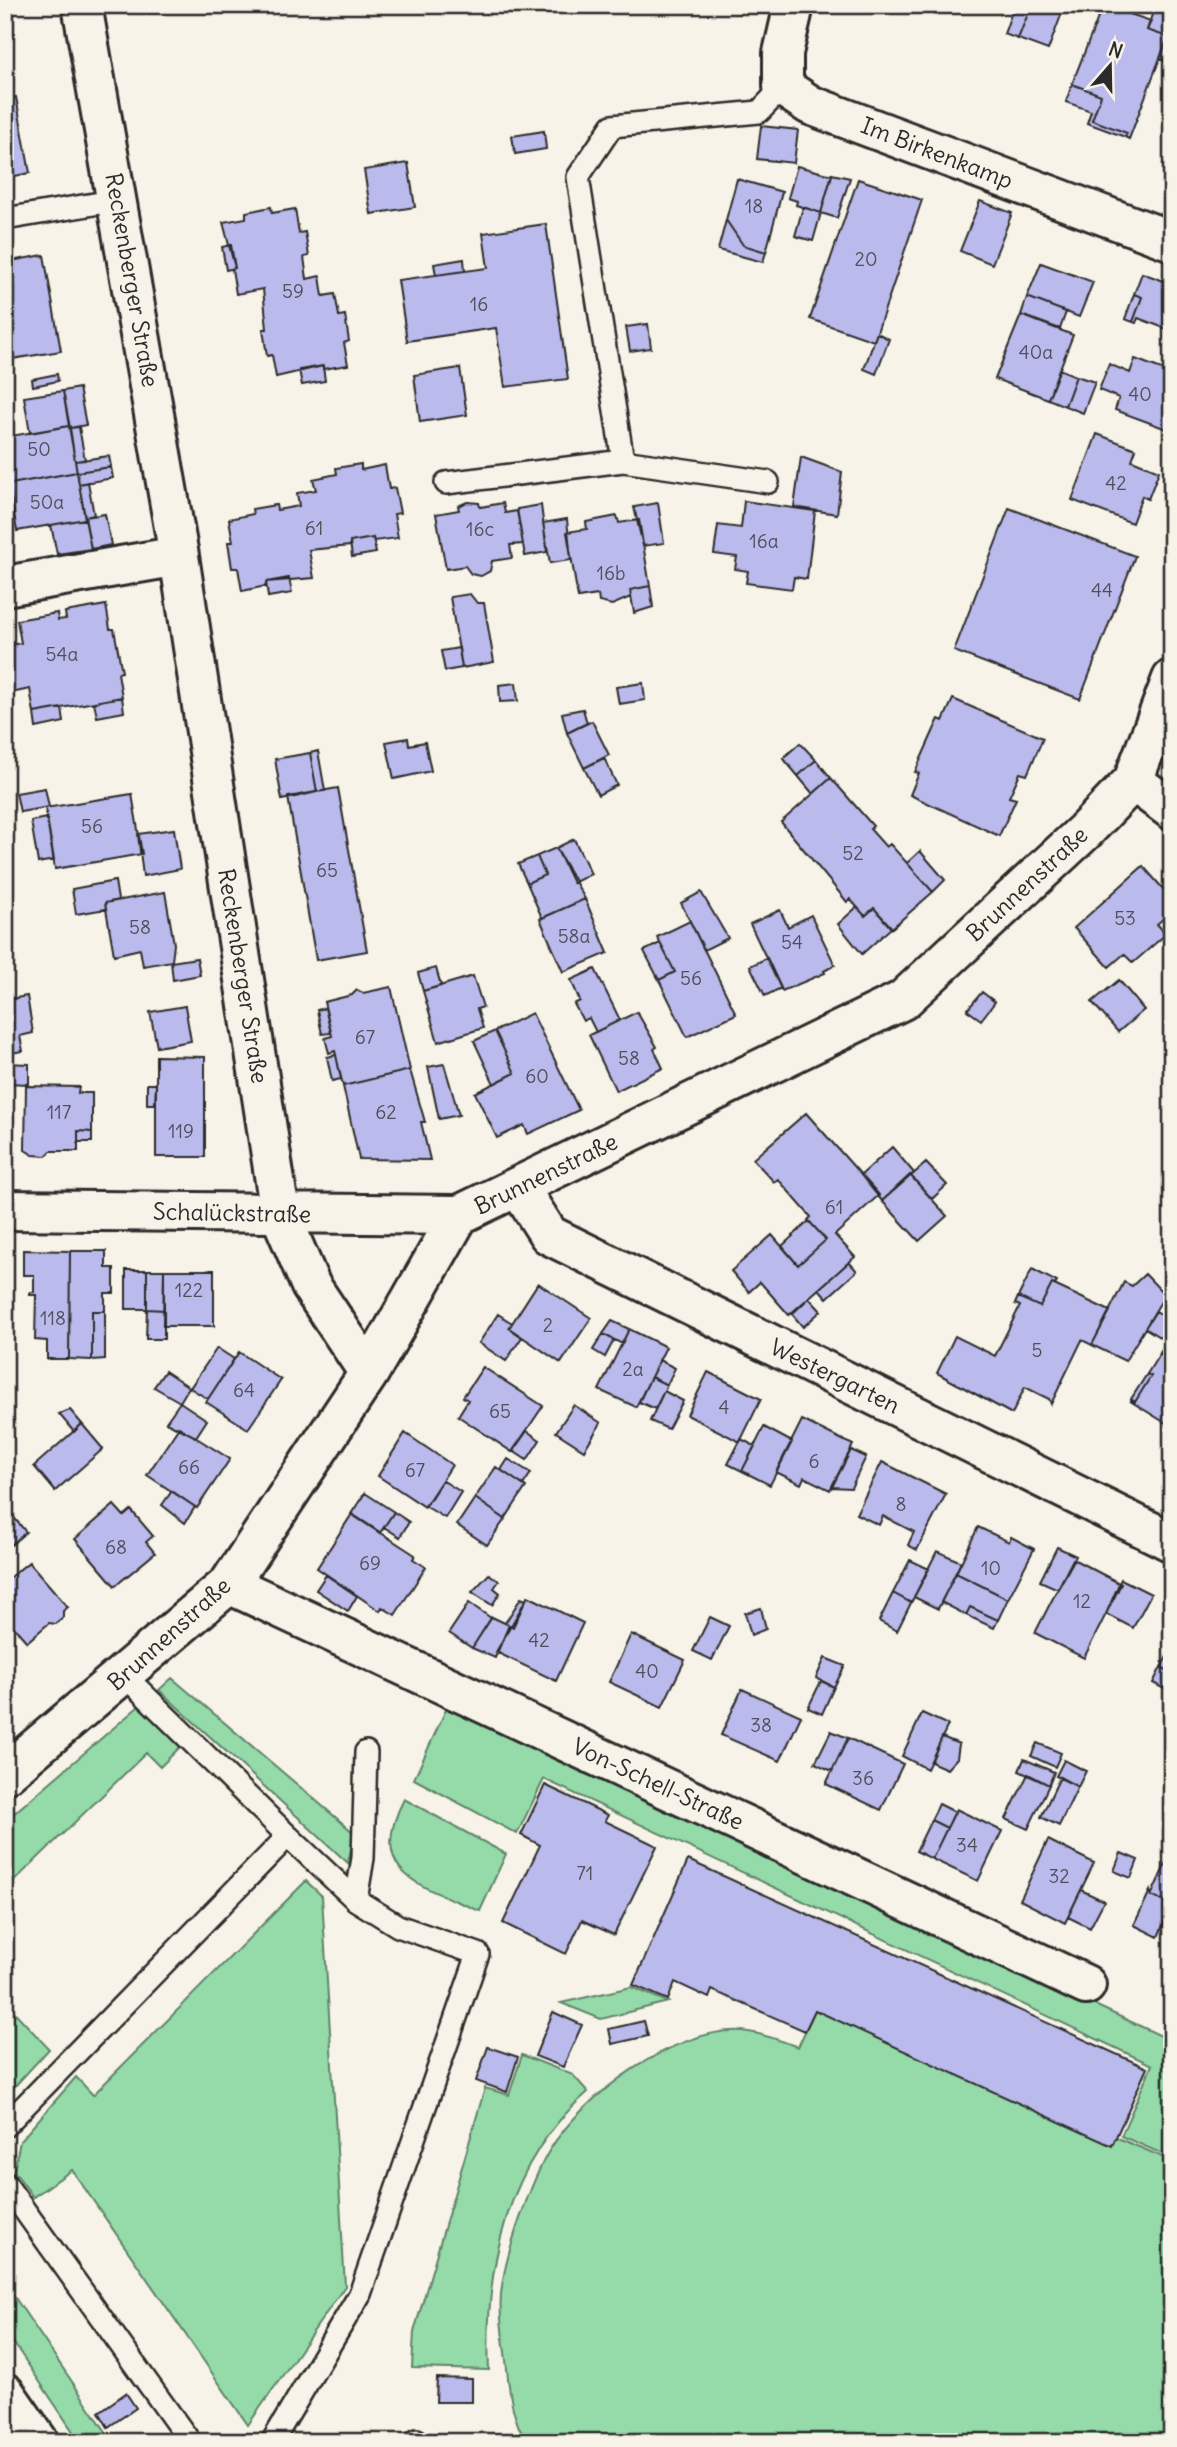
<svg xmlns="http://www.w3.org/2000/svg" width="1177" height="2447" viewBox="0 0 1177 2447" font-family="Delius,sans-serif">
<style>
.green{fill:#94dba9;stroke:#60836a;stroke-width:2}
.building{fill:#bbbaec;stroke:#2b2b2b;stroke-width:2}
.lines{fill:none;stroke-linecap:round;stroke-linejoin:round}
.lane-casing{stroke:#2b2b2b;stroke-width:26}
.street-casing{stroke:#2b2b2b;stroke-width:44}
.lane{stroke:#f7f3e8;stroke-width:21}
.street{stroke:#f7f3e8;stroke-width:38}
.labels{text-anchor:middle;stroke-width:5;stroke-linejoin:round;paint-order:stroke}
.number-label{font-size:19px;fill:#4f4f5b}
.street-label{font-size:23px;fill:#2b2b2b;stroke:#f7f3e8}
</style>
<rect width="100%" height="100%" fill="#f7f3e8"/>
<filter id="ink" filterUnits="userSpaceOnUse"><feTurbulence type="fractalNoise" baseFrequency=".0143" numOctaves="2"/><feDisplacementMap in="SourceGraphic" scale="14" xChannelSelector="R" yChannelSelector="G"/><feConvolveMatrix kernelMatrix="1 2 1 2 8 2 1 2 1" color-interpolation-filters="sRGB"/></filter>
<g filter="url(#ink)">
<path class="green" d="M172 1678 354 1833 348 1863 159 1690Z
M449 1703 1172 2041V2158L1121 2136 1152 2065 544 1779 517 1834 414 1779Z
M139 1706 181 1746 160 1767 146 1753 5 1890V1821Z
M404 1799 506 1854 480 1911C422 1886 365 1875 404 1799Z
M306 1881 322 1896 345 2286 248 2425 72 2170 33 2197 14 2171 20 2141 76 2077 93 2095Z
M631 1987 668 2002 601 2019 561 2003Z
M5 2002 49 2049 5 2097Z
M815 2010 1172 2161V2442H527C511 2419 509 2387 506 2360 503 2337 498 2309 502 2286 507 2250 531 2182 549 2151 582 2096 676 2027 742 2031 761 2033 780 2040 798 2047Z
M522 2055 573 2075 588 2092C507 2161 484 2268 489 2370L412 2368 414 2332 485 2088 509 2095Z
M5 2283 113 2442H80L5 2330Z"/>
<path class="building" d="M1065 5 1048 50 1018 39 1029 11 1014 5Z
M1103 5 1151 21 1147 30 1168 37 1129 139 1125 137 1127 133 1092 120 1101 95 1072 84Z
M1155 5H1172V64L1160 59 1168 37 1147 30Z
M1014 6 1029 11 1018 39 1004 34Z
M1072 84 1101 95 1092 120 1127 133 1125 137 1087 123 1091 111 1066 102Z
M16 97 30 173 5 178V158L14 156 5 99Z
M5 105 14 156 5 158Z
M761 126 798 130 794 163 757 159Z
M544 131 546 149 515 154 512 136Z
M408 163 415 207 371 214 364 170Z
M797 166 832 175 821 213 796 205 797 201 788 198Z
M832 174 850 178 837 218 821 213Z
M737 179 782 192 766 252 743 245 726 220Z
M858 179 922 200 874 341 810 319Z
M980 201 1012 213 992 264 960 251Z
M271 207 272 213 295 209 299 233 305 232 309 256 304 257 307 279 320 276 323 296 335 294 339 316 345 315 349 341 344 343 348 365 323 369V366L276 377 272 355 267 356 263 329H267L263 289 236 294 232 269 235 268 223 222 246 218V212Z
M803 207 821 213 813 241 795 236Z
M726 220 743 245 766 252 763 262 718 250Z
M546 224 568 379 505 387 496 328 407 341 398 280 488 268 483 233Z
M231 245 235 268 226 270 222 247Z
M44 255 61 351 12 359 5 321V262Z
M464 259 465 271 436 275 434 264Z
M1041 263 1093 282 1079 317 1027 297Z
M1142 273 1172 284V331L1138 318 1136 323 1133 322 1142 297 1134 294Z
M1134 294 1142 297 1133 322 1125 319Z
M1027 297 1066 312 1060 329 1021 315Z
M1021 315 1073 335 1048 399 995 379Z
M648 324 651 348 630 351 626 327Z
M877 333 889 339 876 374 864 369Z
M1135 359 1172 373V431L1115 410 1119 398 1099 390 1109 364 1130 373Z
M323 366 325 381 302 385 299 370Z
M460 368 467 415 420 422 414 375Z
M1059 369 1076 376 1065 406 1048 399Z
M57 374 58 381 33 386 32 379Z
M1076 376 1095 382 1083 413 1065 406Z
M79 388 86 425 70 428 63 391Z
M63 391 69 426 30 433 24 397Z
M69 426 77 472 5 485V437Z
M79 427 85 460 75 461 70 428Z
M1097 434 1136 449 1132 460 1159 471 1148 499 1142 496 1132 523 1072 500Z
M109 456 111 467 77 472 75 461Z
M801 457 842 472 837 514 794 507Z
M361 464V470L385 465 389 489 395 488 400 513 394 514 398 538 374 541 373 538 350 542V546L309 550 314 578 266 582V586L242 591 238 568H232L228 542H233L229 519 253 514 252 509 276 505 277 510 299 506 297 493 316 490 313 479 337 474 336 468Z
M111 467 113 478 79 484 77 472Z
M77 472 85 519 17 531 9 486 5 485Z
M88 482 94 515 85 517 79 484Z
M744 501 815 511 807 579 794 577 792 589 746 583 748 571 735 569 737 557 714 554 718 525 741 528Z
M467 502 479 503 480 507 503 503 505 513 517 511 523 544 510 545 512 558 492 561 490 571 481 576 471 574 465 566 446 569 436 514 459 510 458 506Z
M658 503 664 543 643 546 634 507Z
M541 505 547 552 525 556 517 509Z
M1009 508 1135 556 1080 699 954 651Z
M105 514 111 545 91 549 85 517Z
M617 516 619 523 639 520 650 586 630 590 631 597 612 605 599 602 598 595 578 598 567 532 587 529 586 522Z
M85 519 91 549 57 554 51 525Z
M567 519 571 560 550 563 543 523Z
M373 538 376 553 352 557 350 542Z
M289 578 292 593 268 597 266 582Z
M650 586 653 607 634 613 630 590Z
M470 594 477 603H484L494 662 462 668 450 597Z
M106 605 110 629H114L122 672 118 673 122 697 34 713 30 689 11 693 5 662V646L21 643 17 620 57 613 58 620 66 619 65 612Z
M459 648 462 668 445 671 441 651Z
M516 683 518 701 500 702 499 685Z
M643 683 645 700 619 704 616 687Z
M122 697 124 712 97 717 94 702Z
M953 699 1043 738 1027 775 1020 773 1009 797 1016 799 999 836 910 795 919 773 915 772 937 723 939 719 943 721Z
M62 708 64 722 36 728 34 713Z
M583 709 587 723 567 733 562 713Z
M592 721 609 755 584 768 567 733Z
M408 738 409 745 425 742 431 771 394 779 386 742Z
M800 743 816 760 798 776 783 758Z
M318 751 325 791 317 792 310 753Z
M310 753 317 792 282 800 275 759Z
M604 758 617 785 598 795 584 768Z
M816 760 831 778 813 794 798 776Z
M831 778 873 826 870 829 886 847 890 844 933 892 892 928 874 908 865 916 850 899 847 902 781 822Z
M45 788 49 807 20 812 16 793Z
M338 788 367 951 316 960 288 797Z
M132 794 142 854 55 869 45 808Z
M47 818 54 860 38 863 31 821Z
M174 829 180 869 143 876 138 834Z
M574 839 591 874 573 883 556 848Z
M556 848 585 899 542 918 527 883 545 875 537 856Z
M920 851 945 880 933 892 907 863Z
M537 856 545 875 527 883 518 864Z
M1143 866 1172 899V911L1157 924 1166 934 1133 963 1124 954 1109 967 1074 928Z
M115 881 118 900 105 903 106 909 76 914 72 889Z
M165 892 174 944 172 961 143 966 140 949 114 955 105 903Z
M701 892 728 938 704 950 681 903Z
M585 899 608 953 563 972 540 919Z
M857 907 865 916 874 908 891 928 862 954 838 924Z
M780 910 788 927 811 915 835 965 824 971 825 973 782 991 750 924Z
M690 921 736 1014 687 1037 659 980 675 972 657 937Z
M660 943 675 972 659 980 644 951Z
M197 958 200 975 173 980 171 962Z
M767 958 781 988 765 996 750 966Z
M436 968 441 986 423 991 418 973Z
M595 969 620 1020 596 1032 589 1018 583 1021 574 1004 580 1001 571 980Z
M473 976 483 1007 477 1009 483 1028 438 1042 423 991Z
M1119 980 1144 1010 1118 1032 1092 1002Z
M391 987 410 1070 343 1086 335 1051 329 1053 325 1038 332 1036 324 1002 352 995 357 990 363 993Z
M982 992 995 1002 981 1020 967 1010Z
M27 996 33 1033 20 1036 23 1051 5 1054V1000Z
M185 1006 191 1041 157 1047 150 1012Z
M325 1008 331 1033 322 1034 317 1010Z
M637 1012 657 1047 654 1049 663 1068 616 1091 589 1035Z
M532 1013 579 1110 528 1134 524 1125 497 1138 475 1093 515 1073 495 1031Z
M495 1031 515 1073 494 1084 474 1041Z
M336 1055 341 1079 332 1081 327 1057Z
M156 1056 205 1057V1157H156Z
M5 1063 29 1064V1084L5 1083Z
M444 1064 459 1115 439 1119 428 1067Z
M410 1070 425 1122H421L430 1160 359 1159 343 1086Z
M147 1084H156L155 1104H147Z
M26 1086 79 1087 78 1093H92V1132L78 1131V1151H51L46 1156 33 1155 25 1150Z
M806 1113 879 1195 835 1235 855 1257 789 1315 760 1282 749 1292 731 1271 772 1235 798 1265 826 1240 808 1220 811 1217 778 1179 774 1182 753 1159Z
M78 1131 92 1132V1142H78Z
M892 1147 914 1173 882 1201 861 1175Z
M926 1163 947 1185 932 1199 911 1176Z
M910 1175 947 1216 919 1241 882 1201Z
M809 1221 826 1240 798 1265 782 1246Z
M23 1250 70 1251 69 1359H47V1341L35 1340 36 1295H30V1292H34V1275H23Z
M70 1251H106V1268H114V1293H105V1311H92V1360L69 1359Z
M849 1262 857 1271 827 1298 819 1289Z
M1032 1269 1057 1282 1055 1285 1052 1284 1040 1307 1018 1297Z
M126 1270H147V1309H126Z
M147 1270H164V1310L147 1309Z
M164 1270H214V1326H163Z
M1145 1274 1165 1295 1125 1361 1092 1345 1124 1282 1132 1286Z
M538 1283 591 1318 561 1363 509 1328Z
M1052 1284 1110 1311 1092 1345 1082 1340 1051 1404 1049 1399 1025 1387 1012 1414 937 1373 955 1336 995 1356 1020 1306 1015 1304 1018 1297 1040 1307Z
M809 1298 821 1311 803 1327 792 1314Z
M147 1309 164 1310V1339H146Z
M92 1311H105V1359L92 1360Z
M1156 1311 1172 1321V1331L1166 1341 1145 1328Z
M498 1314 512 1323 509 1328 522 1337 506 1361 479 1343Z
M612 1321 629 1329 622 1344 603 1334Z
M629 1329 666 1347 636 1407 599 1390Z
M603 1334 614 1340 605 1357 593 1350Z
M1167 1342 1172 1345V1360L1160 1353Z
M217 1348 234 1359 208 1399 190 1388Z
M239 1352 281 1380 248 1429 206 1402Z
M1160 1353 1172 1360V1427L1130 1401 1135 1402 1151 1376 1147 1374Z
M659 1360 675 1368 667 1385 651 1377Z
M483 1367 543 1406 512 1452 458 1416 468 1400 463 1397Z
M165 1371 189 1387 180 1402 154 1387Z
M708 1372 761 1399 740 1442 687 1415Z
M1147 1374 1151 1376 1135 1402 1131 1399Z
M651 1377 667 1385 655 1409 639 1402Z
M664 1391 683 1401 668 1429 650 1421Z
M180 1402 207 1420 196 1437 166 1422Z
M574 1405 601 1423 584 1450 556 1432Z
M70 1410 82 1424 74 1432 59 1414Z
M802 1420 853 1445 830 1490 804 1477 801 1484 776 1472Z
M82 1424 103 1449 55 1491 34 1466Z
M179 1427 230 1459 197 1508 147 1475Z
M764 1427 792 1442 770 1485 742 1471Z
M527 1431 540 1440 527 1460 513 1451Z
M405 1433 452 1465 425 1507 378 1476Z
M741 1439 755 1446 742 1471 728 1464Z
M851 1450 866 1457 851 1488 832 1487Z
M508 1459 531 1473 523 1485 501 1470Z
M882 1462 946 1494 917 1550 908 1545 914 1532 883 1516 879 1525 856 1514Z
M496 1467 526 1487 505 1519 475 1498Z
M442 1480 461 1492 445 1518 425 1506Z
M172 1491 195 1507 185 1523 162 1505Z
M365 1493 394 1512 380 1533 351 1514Z
M475 1498 505 1519 487 1545 457 1525Z
M114 1505 124 1516 131 1510 153 1536 146 1542 155 1553 115 1586 75 1539Z
M5 1507 26 1532 11 1545 5 1537Z
M394 1512 409 1522 400 1537 384 1527Z
M352 1514 415 1555 413 1559 426 1567 395 1615 382 1607 380 1611 317 1568Z
M978 1527 1009 1542 1011 1537 1034 1549 1008 1599 956 1573Z
M1057 1547 1076 1556 1058 1589 1040 1581Z
M937 1551 961 1562 938 1609 914 1597Z
M1073 1559 1121 1584 1084 1658 1035 1633Z
M910 1560 929 1569 911 1603 893 1593Z
M29 1562 68 1607 63 1611V1618L56 1624 49 1623 27 1642 5 1617V1581Z
M956 1573 1008 1599 998 1620 970 1607 966 1615 941 1602Z
M489 1574 499 1581 494 1588 500 1593 492 1605 472 1592Z
M326 1575 357 1596 348 1611 316 1590Z
M1121 1579 1151 1594 1133 1628 1106 1614Z
M893 1593 911 1603 897 1631 879 1621Z
M528 1596 583 1623 556 1681 496 1652Z
M521 1598 526 1600 513 1627 505 1623Z
M469 1603 491 1618 472 1648 449 1633Z
M970 1607 998 1620 994 1628 966 1615Z
M761 1608 766 1629 751 1635 745 1613Z
M492 1617 509 1625 495 1658 472 1648Z
M710 1617 729 1626 712 1660 693 1651Z
M631 1634 685 1660 662 1707 609 1682Z
M1172 1648V1673L1161 1667Z
M825 1658 845 1666 834 1687 816 1678Z
M1161 1667 1172 1673V1693L1153 1683Z
M821 1681 834 1687 822 1714 808 1708Z
M742 1689 801 1716 780 1761 721 1735Z
M922 1713 948 1725 927 1769 902 1756Z
M831 1731 848 1738 832 1771 815 1763Z
M942 1737 959 1744 957 1758 947 1769 931 1762Z
M848 1738 903 1764 881 1810 826 1784Z
M1037 1743 1061 1753 1055 1767 1031 1756Z
M1024 1759 1054 1772 1049 1785 1019 1771Z
M1064 1760 1086 1771 1078 1787 1056 1776Z
M1028 1774 1049 1785 1028 1829 1006 1819Z
M1060 1777 1078 1787 1059 1826 1041 1817Z
M545 1785 608 1815 605 1821 657 1846 614 1935 582 1920 566 1954 503 1923 540 1845 521 1835Z
M939 1804 955 1812 947 1828 931 1820Z
M956 1809 1002 1831 978 1881 932 1859Z
M931 1820 947 1828 932 1859 916 1851Z
M1048 1840 1094 1863 1065 1923 1020 1900Z
M1172 1850V1905L1151 1896Z
M1121 1853 1138 1860 1131 1878 1114 1871Z
M688 1860 1147 2068 1112 2146 815 2010 805 2031 712 1990 709 1998 675 1982 668 2000 633 1985Z
M1081 1890 1104 1901 1090 1928 1068 1917Z
M1150 1891 1151 1896 1172 1905 1158 1937 1134 1925Z
M553 2012 582 2025 563 2067 535 2056Z
M644 2021 648 2036 612 2044 609 2029Z
M488 2047 518 2057 507 2092 476 2081Z
M437 2378 472 2379V2402H436Z
M126 2393 136 2408 108 2427 99 2412Z"/>
<g class="lines">
<g class="lane-casing">
<path id="lane" d="M5 219 118 200
M623 461 578 177 612 126 759 112 783 87
M446 483 623 461 768 482
M356 1900 363 1858 366 1752
M5 2126 288 1836 124 1675
M5 2183 190 2442
M417 2440 419 2442
M272 2442 360 2294 478 1954 398 1926 356 1900 288 1836"/>
</g>
<g class="street-casing">
<path id="street" d="M82 5 179 556 280 1214 311 1286 369 1373
M794 5 783 53V87L810 105 1172 241
M5 586 179 556
M1133 781 1172 810
M519 1188 549 1235 1172 1542
M5 1210 459 1215
M229 1584 1086 1985
M5 1774 229 1584 369 1373 459 1215 903 1000 1085 831 1133 781 1172 679
M5 2393 39 2442"/>
</g>
<use href="#lane" class="lane"/>
<use href="#street" class="street"/>
</g>
</g>
<g class="labels">
<g class="number-label">
<text x="754" y="213">18</text>
<text x="866" y="266">20</text>
<text x="293" y="298">59</text>
<text x="479" y="311">16</text>
<text x="1036" y="359">40a</text>
<text x="1140" y="401">40</text>
<text x="39" y="456">50</text>
<text x="1116" y="490">42</text>
<text x="47" y="509">50a</text>
<text x="314" y="535">61</text>
<text x="480" y="536">16c</text>
<text x="764" y="548">16a</text>
<text x="611" y="580">16b</text>
<text x="1102" y="597">44</text>
<text x="62" y="661">54a</text>
<text x="92" y="833">56</text>
<text x="853" y="860">52</text>
<text x="327" y="877">65</text>
<text x="1125" y="925">53</text>
<text x="140" y="934">58</text>
<text x="574" y="943">58a</text>
<text x="792" y="949">54</text>
<text x="691" y="985">56</text>
<text x="365" y="1044">67</text>
<text x="629" y="1065">58</text>
<text x="537" y="1083">60</text>
<text x="59" y="1119">117</text>
<text x="386" y="1119">62</text>
<text x="181" y="1138">119</text>
<text x="834" y="1214">61</text>
<text x="189" y="1297">122</text>
<text x="53" y="1325">118</text>
<text x="548" y="1332">2</text>
<text x="1037" y="1357">5</text>
<text x="633" y="1376">2a</text>
<text x="244" y="1397">64</text>
<text x="724" y="1414">4</text>
<text x="500" y="1418">65</text>
<text x="814" y="1468">6</text>
<text x="189" y="1474">66</text>
<text x="415" y="1477">67</text>
<text x="901" y="1511">8</text>
<text x="116" y="1554">68</text>
<text x="370" y="1570">69</text>
<text x="991" y="1575">10</text>
<text x="1082" y="1608">12</text>
<text x="539" y="1647">42</text>
<text x="647" y="1678">40</text>
<text x="761" y="1732">38</text>
<text x="863" y="1785">36</text>
<text x="967" y="1852">34</text>
<text x="585" y="1880">71</text>
<text x="1059" y="1883">32</text>
</g>
<g class="street-label">
<text transform="translate(937 153) rotate(21)" y="8">Im Birkenkamp</text>
<text transform="translate(132 280) rotate(80)" y="8">Reckenberger Straße</text>
<text transform="translate(1027 884) rotate(-43)" y="8">Brunnenstraße</text>
<text transform="translate(243 976) rotate(81)" y="8">Reckenberger Straße</text>
<text transform="translate(546 1174) rotate(-26)" y="8">Brunnenstraße</text>
<text transform="translate(232 1213) rotate(1)" y="8">Schalückstraße</text>
<text transform="translate(835 1376) rotate(26)" y="8">Westergarten</text>
<text transform="translate(169 1634) rotate(-42)" y="8">Brunnenstraße</text>
<text transform="translate(658 1784) rotate(25)" y="8">Von-Schell-Straße</text>
</g>
</g>
<rect width="1177" height="2447" fill="none" stroke="#f7f3e8" stroke-width="28"/>
<rect x="14" y="14" width="1149" height="2419" fill="none" stroke="#2b2b2b" stroke-width="2.5" filter="url(#ink)"/>
<g transform="translate(1110 66) rotate(20)" stroke="#f7f3e8" stroke-width="5" paint-order="stroke">
<path d="M0-5L12 26L0 18L-12 26Z" fill="#2b2b2b"/>
<text y="-10" font-size="19" font-weight="bold" text-anchor="middle" fill="#2b2b2b">N</text>
</g>
</svg>
